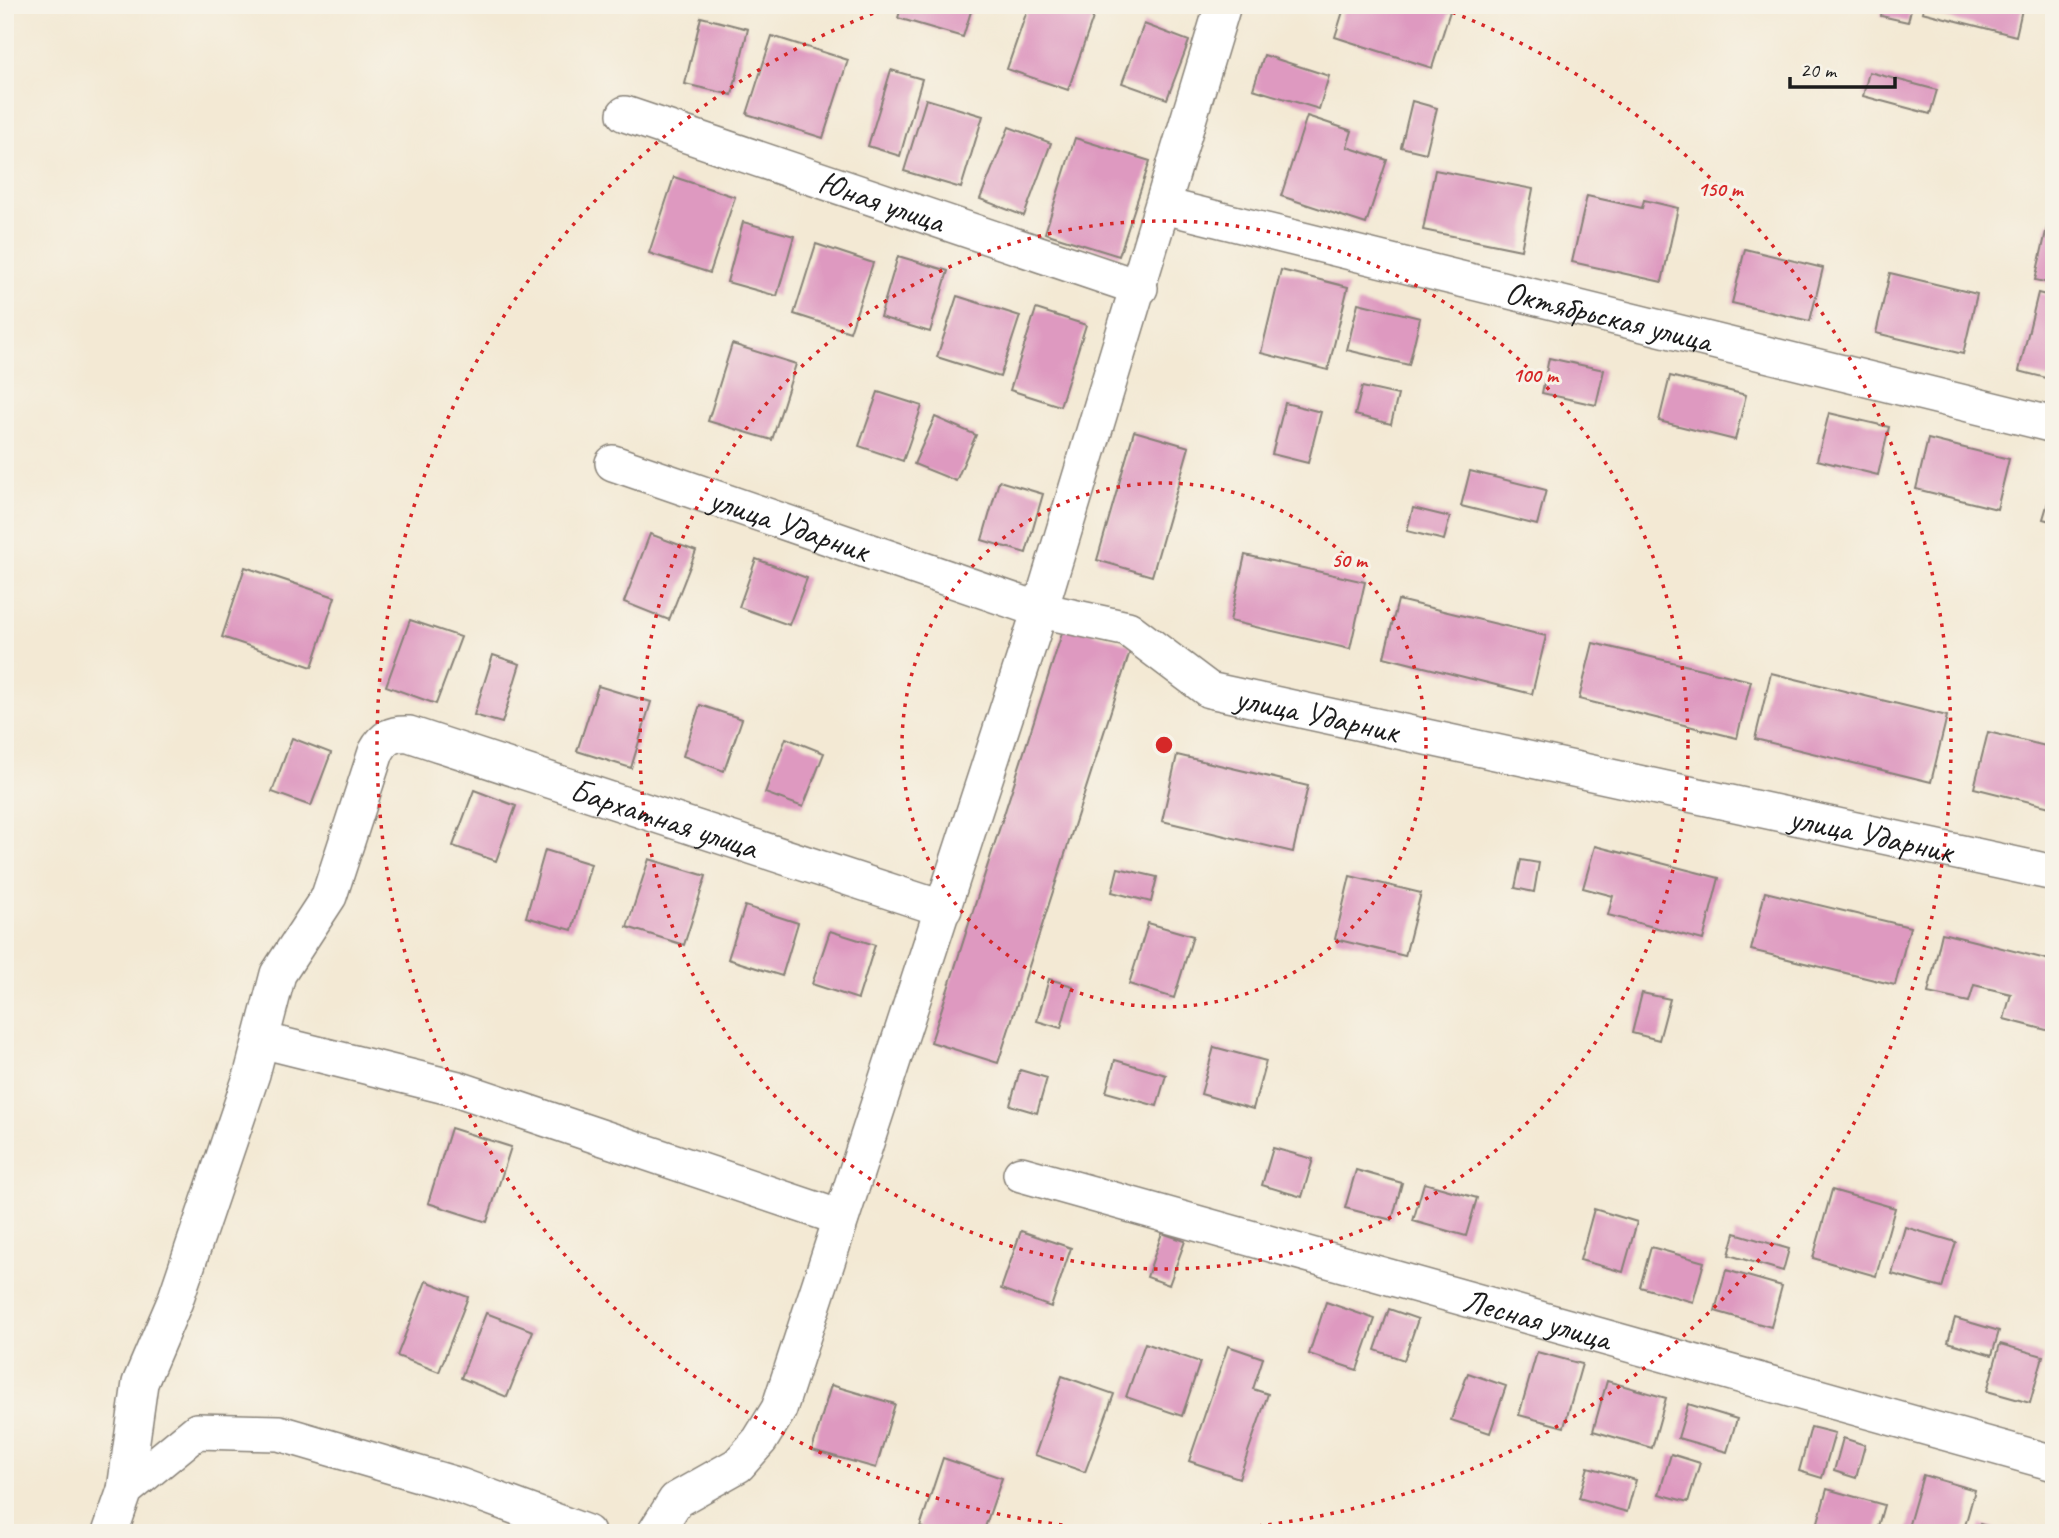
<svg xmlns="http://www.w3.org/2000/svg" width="2059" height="1538" viewBox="0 0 2059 1538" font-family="Caveat,sans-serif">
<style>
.building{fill:#de99c0}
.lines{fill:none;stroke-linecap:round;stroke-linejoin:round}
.minor-casing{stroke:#888278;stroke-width:38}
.minor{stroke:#fff;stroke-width:35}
.ring{fill:none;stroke:#d62828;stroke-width:3.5;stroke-dasharray:3.5 7}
.labels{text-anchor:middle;stroke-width:6;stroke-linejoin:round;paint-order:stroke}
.street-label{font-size:33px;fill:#1c1c1c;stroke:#f7f3e8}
.centre{fill:#d62828;stroke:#f7f3e8;stroke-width:3.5}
.ring-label{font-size:21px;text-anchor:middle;font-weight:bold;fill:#d62828;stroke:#f7f3e8;stroke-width:6;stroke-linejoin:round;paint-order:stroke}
</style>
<rect width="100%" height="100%" fill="#f7f3e8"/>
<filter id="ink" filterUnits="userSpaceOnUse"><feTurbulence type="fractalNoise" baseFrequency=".0143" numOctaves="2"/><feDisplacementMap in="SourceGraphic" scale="14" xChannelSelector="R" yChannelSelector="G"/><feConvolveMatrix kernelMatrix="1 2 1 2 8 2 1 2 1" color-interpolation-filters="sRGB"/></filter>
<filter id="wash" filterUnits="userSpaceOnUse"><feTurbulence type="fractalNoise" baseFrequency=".00686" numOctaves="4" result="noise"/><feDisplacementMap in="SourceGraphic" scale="28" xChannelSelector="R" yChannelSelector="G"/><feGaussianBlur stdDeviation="1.57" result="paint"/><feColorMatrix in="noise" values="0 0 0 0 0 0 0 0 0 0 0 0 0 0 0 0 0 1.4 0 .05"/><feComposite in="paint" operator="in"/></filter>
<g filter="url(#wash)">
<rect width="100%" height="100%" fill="#f3e9d4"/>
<g id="blocks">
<path class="building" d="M902 5H973L963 37 898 18Z
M1029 5H1077L1095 12 1068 90 1007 69Z
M1345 5H1434L1450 11 1432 68 1335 37Z
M1883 5H1912L1908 22 1881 16Z
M1924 5H2023L2016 36 1922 12Z
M701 17 748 29 732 95 685 84Z
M1144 24 1189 41 1167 99 1122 83Z
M772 36 848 60 823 138 747 114Z
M1264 55 1329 76 1319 109 1253 89Z
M891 70 922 79 900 156 868 146Z
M1869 72 1937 90 1930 114 1863 96Z
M926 99 983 116 961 188 904 171Z
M1412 101 1437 108 1426 153 1401 147Z
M1307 116 1352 131 1347 147 1387 160 1366 224 1281 196Z
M1009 127 1051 143 1024 216 980 199Z
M1075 138 1150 161 1119 256 1045 233Z
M1435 170 1533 189 1521 250 1423 230Z
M674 177 735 197 710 273 649 253Z
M1587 196 1642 208 1644 200 1678 208 1662 282 1572 262Z
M743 222 794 236 777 296 727 282Z
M2048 223 2054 224V284L2035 280Z
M816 244 873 263 850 332 794 314Z
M1745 249 1823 268 1810 321 1732 303Z
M898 256 948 271 930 332 880 317Z
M1281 270 1348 287 1328 370 1261 353Z
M1890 273 1977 294 1963 354 1876 333Z
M2038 293 2054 297V380L2019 371Z
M957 296 1020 316 1000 377 937 357Z
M1358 303 1420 318 1409 365 1347 350Z
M1036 309 1086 325 1060 406 1010 390Z
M732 344 796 364 772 440 708 421Z
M1549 358 1604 370 1596 405 1542 393Z
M1670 376 1746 395 1735 440 1659 421Z
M1362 387 1398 395 1391 424 1355 415Z
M878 392 922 406 903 461 859 446Z
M1285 403 1321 412 1308 463 1272 454Z
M1829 413 1889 427 1878 475 1817 460Z
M935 417 976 435 956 481 914 464Z
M1134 431 1189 447 1152 576 1097 560Z
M1928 439 2009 459 1997 509 1916 489Z
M1470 471 1546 490 1537 525 1461 506Z
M999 481 1043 494 1026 553 982 540Z
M2054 482V522L2043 519Z
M1413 508 1450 517 1444 540 1407 531Z
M650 534 696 551 669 620 624 602Z
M1245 555 1365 582 1350 649 1230 621Z
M756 559 807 578 789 625 739 607Z
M245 567 335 597 312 667 222 637Z
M1398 600 1546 636 1532 694 1384 657Z
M410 620 461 637 436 704 386 686Z
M1065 624 1132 645 998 1063 931 1042Z
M1593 643 1751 681 1737 738 1579 699Z
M493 655 520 664 502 723 474 715Z
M1771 673 1947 716 1931 782 1755 739Z
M598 686 651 702 631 768 577 751Z
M700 705 742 719 724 771 683 756Z
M1988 732 2054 748V808L1974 788Z
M292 738 331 753 311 806 272 792Z
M786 738 824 753 803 807 765 793Z
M1177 755 1308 786 1293 852 1162 821Z
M474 790 516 806 496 861 453 846Z
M1595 846 1719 878 1703 940 1608 915 1613 896 1583 888Z
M545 850 591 864 572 930 526 917Z
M649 859 706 876 684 945 627 927Z
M1521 860 1539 863 1534 892 1515 888Z
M1118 868 1157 877 1151 902 1112 892Z
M1350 876 1421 893 1405 956 1335 939Z
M1765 892 1910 927 1895 985 1751 950Z
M745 906 798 923 782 976 728 959Z
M1148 923 1193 936 1174 998 1129 984Z
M830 931 875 945 858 999 812 984Z
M1942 933 2054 961V1032L2004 1019 2011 994 1974 985 1969 1002 1928 993Z
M1049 979 1073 986 1061 1028 1037 1021Z
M1642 993 1670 999 1659 1040 1632 1033Z
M1214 1047 1266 1061 1253 1109 1201 1094Z
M1115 1060 1166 1075 1157 1106 1106 1092Z
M1020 1070 1047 1078 1037 1113 1010 1105Z
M451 1128 511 1147 487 1222 428 1203Z
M1273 1148 1313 1159 1302 1197 1262 1185Z
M1356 1170 1402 1183 1392 1220 1345 1208Z
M1424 1183 1477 1198 1466 1236 1413 1221Z
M1832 1190 1895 1208 1876 1276 1813 1258Z
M1594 1209 1637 1222 1623 1272 1580 1260Z
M1905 1227 1956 1242 1942 1288 1892 1274Z
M1021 1231 1071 1248 1051 1307 1001 1289Z
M1162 1233 1185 1241 1169 1285 1147 1277Z
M1735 1233 1789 1249 1783 1271 1729 1255Z
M1651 1247 1704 1262 1693 1302 1640 1287Z
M1726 1270 1782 1286 1771 1327 1715 1311Z
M426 1281 468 1297 439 1372 397 1356Z
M1326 1302 1375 1319 1357 1370 1309 1354Z
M1389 1309 1418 1319 1404 1360 1375 1350Z
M486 1313 533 1331 507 1397 461 1378Z
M1955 1318 1999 1331 1992 1355 1948 1342Z
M1145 1343 1200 1362 1182 1416 1126 1397Z
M2000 1344 2043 1356 2030 1403 1987 1391Z
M1228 1346 1263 1358 1253 1389 1268 1394 1239 1478 1189 1461Z
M1537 1352 1582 1364 1564 1427 1519 1415Z
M1468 1373 1506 1386 1490 1433 1451 1420Z
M1062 1376 1114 1394 1085 1472 1035 1455Z
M1607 1381 1666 1398 1652 1448 1593 1431Z
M831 1385 895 1404 876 1468 812 1450Z
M1688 1404 1737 1419 1727 1452 1678 1438Z
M1811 1427 1835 1433 1822 1478 1799 1471Z
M1843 1438 1865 1445 1856 1478 1834 1471Z
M1671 1454 1700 1463 1688 1502 1659 1494Z
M943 1458 1002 1478 983 1533H936L920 1527Z
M1588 1467 1636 1480 1627 1512 1579 1498Z
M1923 1475 1975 1490 1963 1533 1907 1531Z
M1827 1489 1884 1505 1876 1533H1815Z
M1980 1524 2008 1532V1533H1977Z"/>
</g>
</g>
<g filter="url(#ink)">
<use href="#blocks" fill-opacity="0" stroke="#888278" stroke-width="2"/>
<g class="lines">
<g class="minor-casing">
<g id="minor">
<path id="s1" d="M625 114 1140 288"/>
<path id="s2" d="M1164 206 2054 425"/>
<path id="s3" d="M613 463 1040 610 1128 629 1209 690 2054 873"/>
<path d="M261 1040 458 1089 841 1218"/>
<path id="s4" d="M1021 1174 2054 1463"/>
<path id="s5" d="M125 1490 140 1383 175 1301 252 1074 278 974 329 896 376 752C384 737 392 733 409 734L944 909"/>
<path d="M110 1533 125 1490 197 1431 279 1433 460 1486 587 1533"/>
<path d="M655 1533 676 1500 738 1465 760 1440 779 1409 1040 610 1223 5"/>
</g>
</g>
<use href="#minor" class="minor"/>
</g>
</g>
<g class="ring">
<circle cx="1164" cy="745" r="262"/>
<circle cx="1164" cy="745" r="524"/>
<path d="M1433 5A787 787 0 1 1 895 5"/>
</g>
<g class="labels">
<g class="street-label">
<text dy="12" stroke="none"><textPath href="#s1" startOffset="271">Юная улица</textPath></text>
<text dy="12" stroke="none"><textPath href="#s2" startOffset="458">Октябрьская улица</textPath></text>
<text dy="12" stroke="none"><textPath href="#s3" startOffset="187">улица Ударник</textPath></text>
<text dy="12" stroke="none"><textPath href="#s3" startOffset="754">улица Ударник</textPath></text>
<text dy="12" stroke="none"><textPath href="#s5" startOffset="1094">Бархатная улица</textPath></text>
<text dy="12" stroke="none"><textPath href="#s3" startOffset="1321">улица Ударник</textPath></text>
<text dy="12" stroke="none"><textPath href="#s4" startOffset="536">Лесная улица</textPath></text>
</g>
</g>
<circle cx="1164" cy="745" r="10" class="centre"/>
<g class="ring-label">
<text x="1720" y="196">150 m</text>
<text x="1535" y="382">100 m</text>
<text x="1349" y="567">50 m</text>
</g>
<rect width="2059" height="1538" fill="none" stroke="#f7f3e8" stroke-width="28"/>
<path d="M1790 77v10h105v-10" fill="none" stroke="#1c1c1c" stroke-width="3.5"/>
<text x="1800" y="77" font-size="21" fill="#1c1c1c" stroke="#f7f3e8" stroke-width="5" paint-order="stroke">20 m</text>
</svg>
